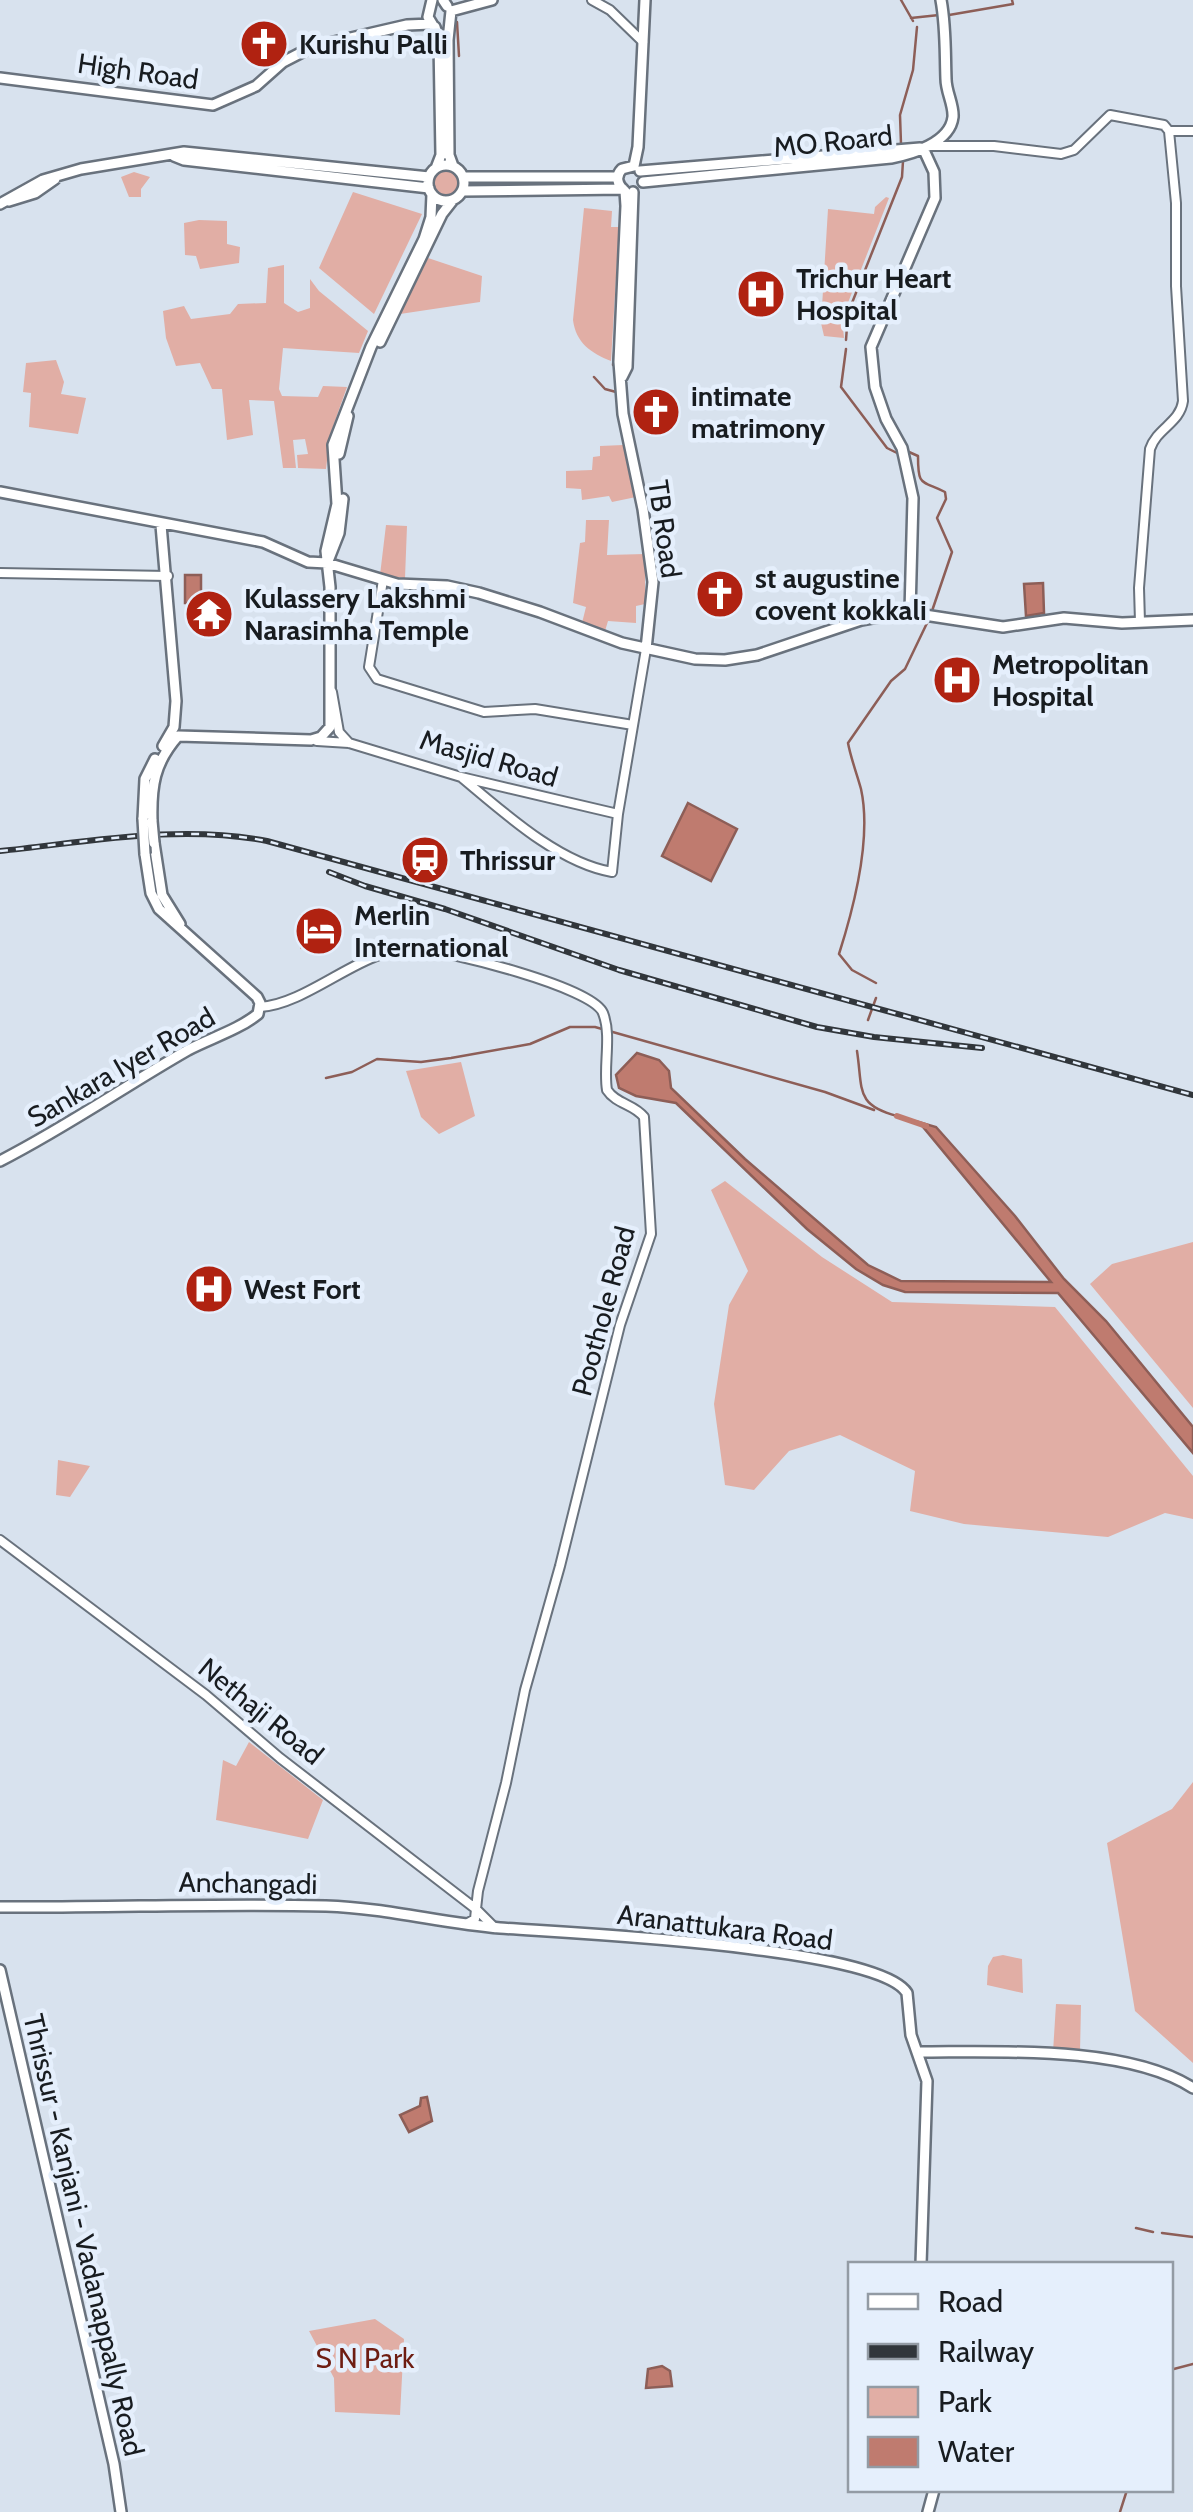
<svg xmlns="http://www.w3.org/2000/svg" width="1193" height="2512" viewBox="0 0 1193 2512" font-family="Cabin,sans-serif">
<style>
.green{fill:#e1aea5}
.water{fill:#bf7b6f;stroke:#8d5e57;stroke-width:2.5}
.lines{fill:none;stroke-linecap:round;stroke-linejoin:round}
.stream{stroke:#8d5e57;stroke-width:2.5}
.canal{stroke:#bf7b6f;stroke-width:6}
.minor-casing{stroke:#69727d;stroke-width:12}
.major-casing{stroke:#69727d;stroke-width:14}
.minor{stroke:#fff;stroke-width:8}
.major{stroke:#fff;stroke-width:9}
.rail-casing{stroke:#31363b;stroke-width:6}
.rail{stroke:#e5effc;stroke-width:2.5;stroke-dasharray:8;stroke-linecap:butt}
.major-bridge-casing{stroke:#69727d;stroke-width:14;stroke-linecap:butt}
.major-bridge{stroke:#fff;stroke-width:9}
.labels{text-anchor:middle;stroke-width:9;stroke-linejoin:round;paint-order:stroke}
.poi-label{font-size:28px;font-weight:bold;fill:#181c20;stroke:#e5effc;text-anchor:start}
.street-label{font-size:28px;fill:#181c20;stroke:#e5effc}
.park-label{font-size:28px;fill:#6e1d12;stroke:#e5effc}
</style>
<rect width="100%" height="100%" fill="#d8e2ee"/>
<path class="green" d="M434 183a12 12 0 1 1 24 0a12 12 0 1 1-24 0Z
M134 172 150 177 141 189V197H129L121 177Z
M353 192 422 214 374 314 319 268Z
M886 197 889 198 842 318 844 338 824 336 821 323 828 209 874 214 875 207Z
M584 208 612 211 611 227H619L611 361C591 353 576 343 573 320Z
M199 220 227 221V244L240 247 239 263 200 269 196 256 185 255 184 223Z
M428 258 482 276 480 302 400 314Z
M284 265V303L298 312 310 308V279L319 291 368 331 359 353 283 348 279 389 282 396 318 397 323 386 347 387 330 435 326 469 298 468 297 455 308 454 305 439 293 440 296 468H283L274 401 249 400 253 435 227 440 222 389H212L200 363 176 366 166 338 163 311 184 306 191 319 230 314 238 304 266 303 268 268Z
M56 360 64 382 61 394 86 398 78 434 29 427 31 393 23 392 26 363Z
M623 445 636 497 612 502 609 496 582 500 581 489 566 488V471L592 470 593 457 600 456V446Z
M586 520H609L607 555 645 554V604L636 606V623L608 621 605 631 582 623 586 607 573 603 580 543 585 542Z
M386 525 407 526 405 578 380 575Z
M300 914 325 916 331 921 326 943 318 945V949H300Z
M461 1062 475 1116 439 1134 421 1117 406 1071Z
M725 1181 822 1257 892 1302 1055 1307 1193 1476V1519L1165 1513 1108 1537 964 1524 910 1511 915 1471 840 1435 789 1451 754 1490 725 1485 714 1404 729 1305 748 1271 711 1190Z
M1193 1242V1408L1090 1284 1112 1264Z
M58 1460 90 1466 70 1497 56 1495Z
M249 1742 323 1800 308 1839 216 1820 223 1760 236 1766Z
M1193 1782V2063L1135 2011 1107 1843 1172 1809Z
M1003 1955 1022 1959 1023 1993 987 1985 988 1966 993 1957Z
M1056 2004 1081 2005 1080 2052H1053Z
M375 2319 404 2339 400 2415 335 2412 334 2378 309 2331Z"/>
<path class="water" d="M185 575H201V603H185Z
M1043 583 1044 613 1026 616 1024 584Z
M688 803 737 829 711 881 662 856Z
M637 1053 659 1060 669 1071 671 1088 745 1159 868 1265 901 1281 1051 1282 919 1122 936 1127 1015 1216 1064 1279 1106 1321 1193 1427V1453L1058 1293 905 1292 883 1285 856 1269 807 1229 676 1103 636 1096 619 1088 616 1075Z
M427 2097 432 2121 409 2132 400 2115 420 2106 421 2098Z
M662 2366 670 2371 672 2386 646 2388 648 2369Z"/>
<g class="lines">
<path class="stream" d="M901 0 913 21
M949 15 1013 4 1012 0
M911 18 939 15
M457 22 459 56
M901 144 900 115 913 70 917 27
M846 340 848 313 902 177 903 161
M846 349 841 387 887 448 899 454
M613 365 616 332
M594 377 605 389 616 392
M909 452 918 456C918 487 921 480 945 492L946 499 937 518 952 552 932 611
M876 983 852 970 839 954C854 907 872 839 861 789 857 774 851 759 848 743L891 681 905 669 928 621
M868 1020 876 998
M857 1051C863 1090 855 1105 897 1116
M326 1078 352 1072 377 1059 421 1062 451 1058 530 1044 570 1027H595L825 1092 874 1110
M1136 2228 1153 2232
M1162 2233 1193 2237
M1170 2370 1193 2364
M1120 2512 1127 2490"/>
<path class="canal" d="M897 1116 926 1126"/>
<g class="minor-casing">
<path id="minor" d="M592 0 610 10 643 42
M929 146H994L1061 154 1074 150 1110 115 1164 125 1169 131H1193
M0 573 168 576
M383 580 369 667 377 679 484 712 535 709 633 725
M1140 622 1139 588 1150 449C1157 428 1180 423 1183 401L1176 286V203L1169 131
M332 692 339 732 349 743
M317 741 349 743 461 777 618 814
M461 777C502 811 558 863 612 872L618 814 646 649
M260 1007C298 1005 342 968 379 955 391 951 405 949 417 949 448 951 593 987 603 1013 612 1036 603 1066 607 1090 616 1104 634 1104 644 1117L651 1234 620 1325 560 1566 525 1690 506 1783 478 1891 476 1909 495 1928
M0 1540 206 1695 280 1758 476 1909 475 1919 468 1923"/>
</g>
<g class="major-casing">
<path id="major" d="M432 0 428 17 434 27
M443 0 447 6
M451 11 448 40 449 155 453 166
M451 11 492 0
M435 27 439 42 441 155 436 168
M0 78 213 105 256 86 283 62 312 47 407 25 431 24
M174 156 184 160 429 188
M428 183a18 18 0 1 1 36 0a18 18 0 1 1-36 0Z
M634 166 622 169C615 176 617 185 625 191L626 206 619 362 623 414 643 509 653 582 646 649
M634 166 638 147 645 0
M640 171 920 148
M463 177H618
M643 182 891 158C912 154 950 143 953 117 954 105 946 92 946 79 945 52 946 27 941 0
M462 191 623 189
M9 201 35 193 55 179
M0 204 43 180 81 169 184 152 429 177
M380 342 442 214 453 200
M622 377 627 367 633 192
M339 454 348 416
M0 492 263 542 308 562 327 563 397 584 447 586 479 593 540 612 622 643 695 659 725 660 757 655 861 620 905 612 1003 627 1064 618 1122 623 1193 620
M161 525 176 701 174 727 163 746
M328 561 339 533 343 499
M910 612 913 498 902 448 886 419 875 387 871 347 935 198 934 172 923 148
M143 819 145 779 155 759
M152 821C151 787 154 763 178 736L311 740 321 737 330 727V587L326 551 337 504 333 445 371 347 424 239 431 217 432 194
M154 843 162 895 180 924
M0 1161C65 1128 125 1086 188 1050 211 1038 238 1030 258 1014L260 1003 257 997 159 909 151 893 145 854
M0 1907C109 1908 217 1903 326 1906 385 1908 442 1923 500 1928 565 1933 878 1946 907 1993L911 2035 927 2081 921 2264
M0 1970 114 2464 121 2512
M920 2052C997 2052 1127 2045 1193 2088
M928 2512 934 2490"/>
</g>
<use href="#minor" class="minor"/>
<use href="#major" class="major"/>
<g class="rail-casing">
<path id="rail" d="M0 851C88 842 179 824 267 841L1193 1095
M329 872 365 886 445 909 619 970 817 1027 874 1037 982 1048"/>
</g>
<use href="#rail" class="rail"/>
<g class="major-bridge-casing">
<path id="major-bridge" d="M143 819 145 854
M152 821 154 843"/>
</g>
<use href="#major-bridge" class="major-bridge"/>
</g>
<defs>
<g id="church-disc" transform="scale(2.5)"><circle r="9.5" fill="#b02211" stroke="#e5effc"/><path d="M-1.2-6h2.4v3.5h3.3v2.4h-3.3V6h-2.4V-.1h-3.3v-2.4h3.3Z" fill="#fff"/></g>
<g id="hospital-disc" transform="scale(2.5)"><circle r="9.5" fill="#b02211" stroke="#e5effc"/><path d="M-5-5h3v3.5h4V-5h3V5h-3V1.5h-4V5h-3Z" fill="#fff"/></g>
<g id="temple-disc" transform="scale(2.5)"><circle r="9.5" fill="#b02211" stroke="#e5effc"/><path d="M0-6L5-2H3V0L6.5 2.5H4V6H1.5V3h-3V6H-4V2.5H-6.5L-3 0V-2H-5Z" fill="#fff"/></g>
<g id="station-disc" transform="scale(2.5)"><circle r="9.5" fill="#b02211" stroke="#e5effc"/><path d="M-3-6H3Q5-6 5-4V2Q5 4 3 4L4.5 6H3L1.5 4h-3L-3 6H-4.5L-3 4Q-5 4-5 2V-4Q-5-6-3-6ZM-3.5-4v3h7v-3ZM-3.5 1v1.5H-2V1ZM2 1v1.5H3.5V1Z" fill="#fff"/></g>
<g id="hotel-disc" transform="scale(2.5)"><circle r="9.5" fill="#b02211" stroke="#e5effc"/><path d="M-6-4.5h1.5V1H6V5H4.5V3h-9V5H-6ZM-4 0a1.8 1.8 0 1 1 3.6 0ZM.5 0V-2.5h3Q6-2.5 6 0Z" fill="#fff"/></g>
</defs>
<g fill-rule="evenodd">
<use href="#church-disc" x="264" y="44"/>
<use href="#hospital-disc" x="761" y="294"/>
<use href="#church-disc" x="656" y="412"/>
<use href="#church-disc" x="720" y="594"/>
<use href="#temple-disc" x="209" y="614"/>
<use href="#hospital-disc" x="957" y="680"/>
<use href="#station-disc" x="425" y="860"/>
<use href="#hotel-disc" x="319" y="931"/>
<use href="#hospital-disc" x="209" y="1289"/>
</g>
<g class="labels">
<g class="poi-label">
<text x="299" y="54">Kurishu Palli</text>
<text x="796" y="288">Trichur Heart<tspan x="796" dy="32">Hospital</tspan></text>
<text x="691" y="406">intimate<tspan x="691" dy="32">matrimony</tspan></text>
<text x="755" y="588">st augustine<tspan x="755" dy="32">covent kokkali</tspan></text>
<text x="244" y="608">Kulassery Lakshmi<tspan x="244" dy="32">Narasimha Temple</tspan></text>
<text x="992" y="674">Metropolitan<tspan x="992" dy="32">Hospital</tspan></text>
<text x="460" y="870">Thrissur</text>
<text x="354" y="925">Merlin<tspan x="354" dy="32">International</tspan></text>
<text x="244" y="1299">West Fort</text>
</g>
<g class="street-label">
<text transform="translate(138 71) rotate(8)" y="10">High Road</text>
<text transform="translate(833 141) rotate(-6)" y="10">MO Roard</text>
<text transform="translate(665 529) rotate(82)" y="10">TB Road</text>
<text transform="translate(489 758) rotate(16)" y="10">Masjid Road</text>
<text transform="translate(121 1067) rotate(-30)" y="10">Sankara Iyer Road</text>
<text transform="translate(603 1311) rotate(-75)" y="10">Poothole Road</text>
<text transform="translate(261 1711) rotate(39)" y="10">Nethaji Road</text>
<text transform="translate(248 1883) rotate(1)" y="10">Anchangadi</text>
<text transform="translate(725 1927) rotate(7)" y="10">Aranattukara Road</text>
<text transform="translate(84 2235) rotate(77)" y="10">Thrissur - Kanjani - Vadanappally Road</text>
</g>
<g class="park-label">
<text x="365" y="2368">S N Park</text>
</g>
</g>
<rect x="848" y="2262" width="325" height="230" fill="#e5effc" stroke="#939ba4" stroke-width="2.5"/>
<rect x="868" y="2294" width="50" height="15" fill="#ffffff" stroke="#939ba4" stroke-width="2.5"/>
<text x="938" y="2312" font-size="30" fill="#181c20">Road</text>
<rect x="868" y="2344" width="50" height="15" fill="#31363b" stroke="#939ba4" stroke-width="2.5"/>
<text x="938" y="2362" font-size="30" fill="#181c20">Railway</text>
<rect x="868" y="2387" width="50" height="30" fill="#e1aea5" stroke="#939ba4" stroke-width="2.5"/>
<text x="938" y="2412" font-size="30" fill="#181c20">Park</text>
<rect x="868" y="2437" width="50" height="30" fill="#bf7b6f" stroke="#939ba4" stroke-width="2.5"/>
<text x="938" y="2462" font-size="30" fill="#181c20">Water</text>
</svg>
